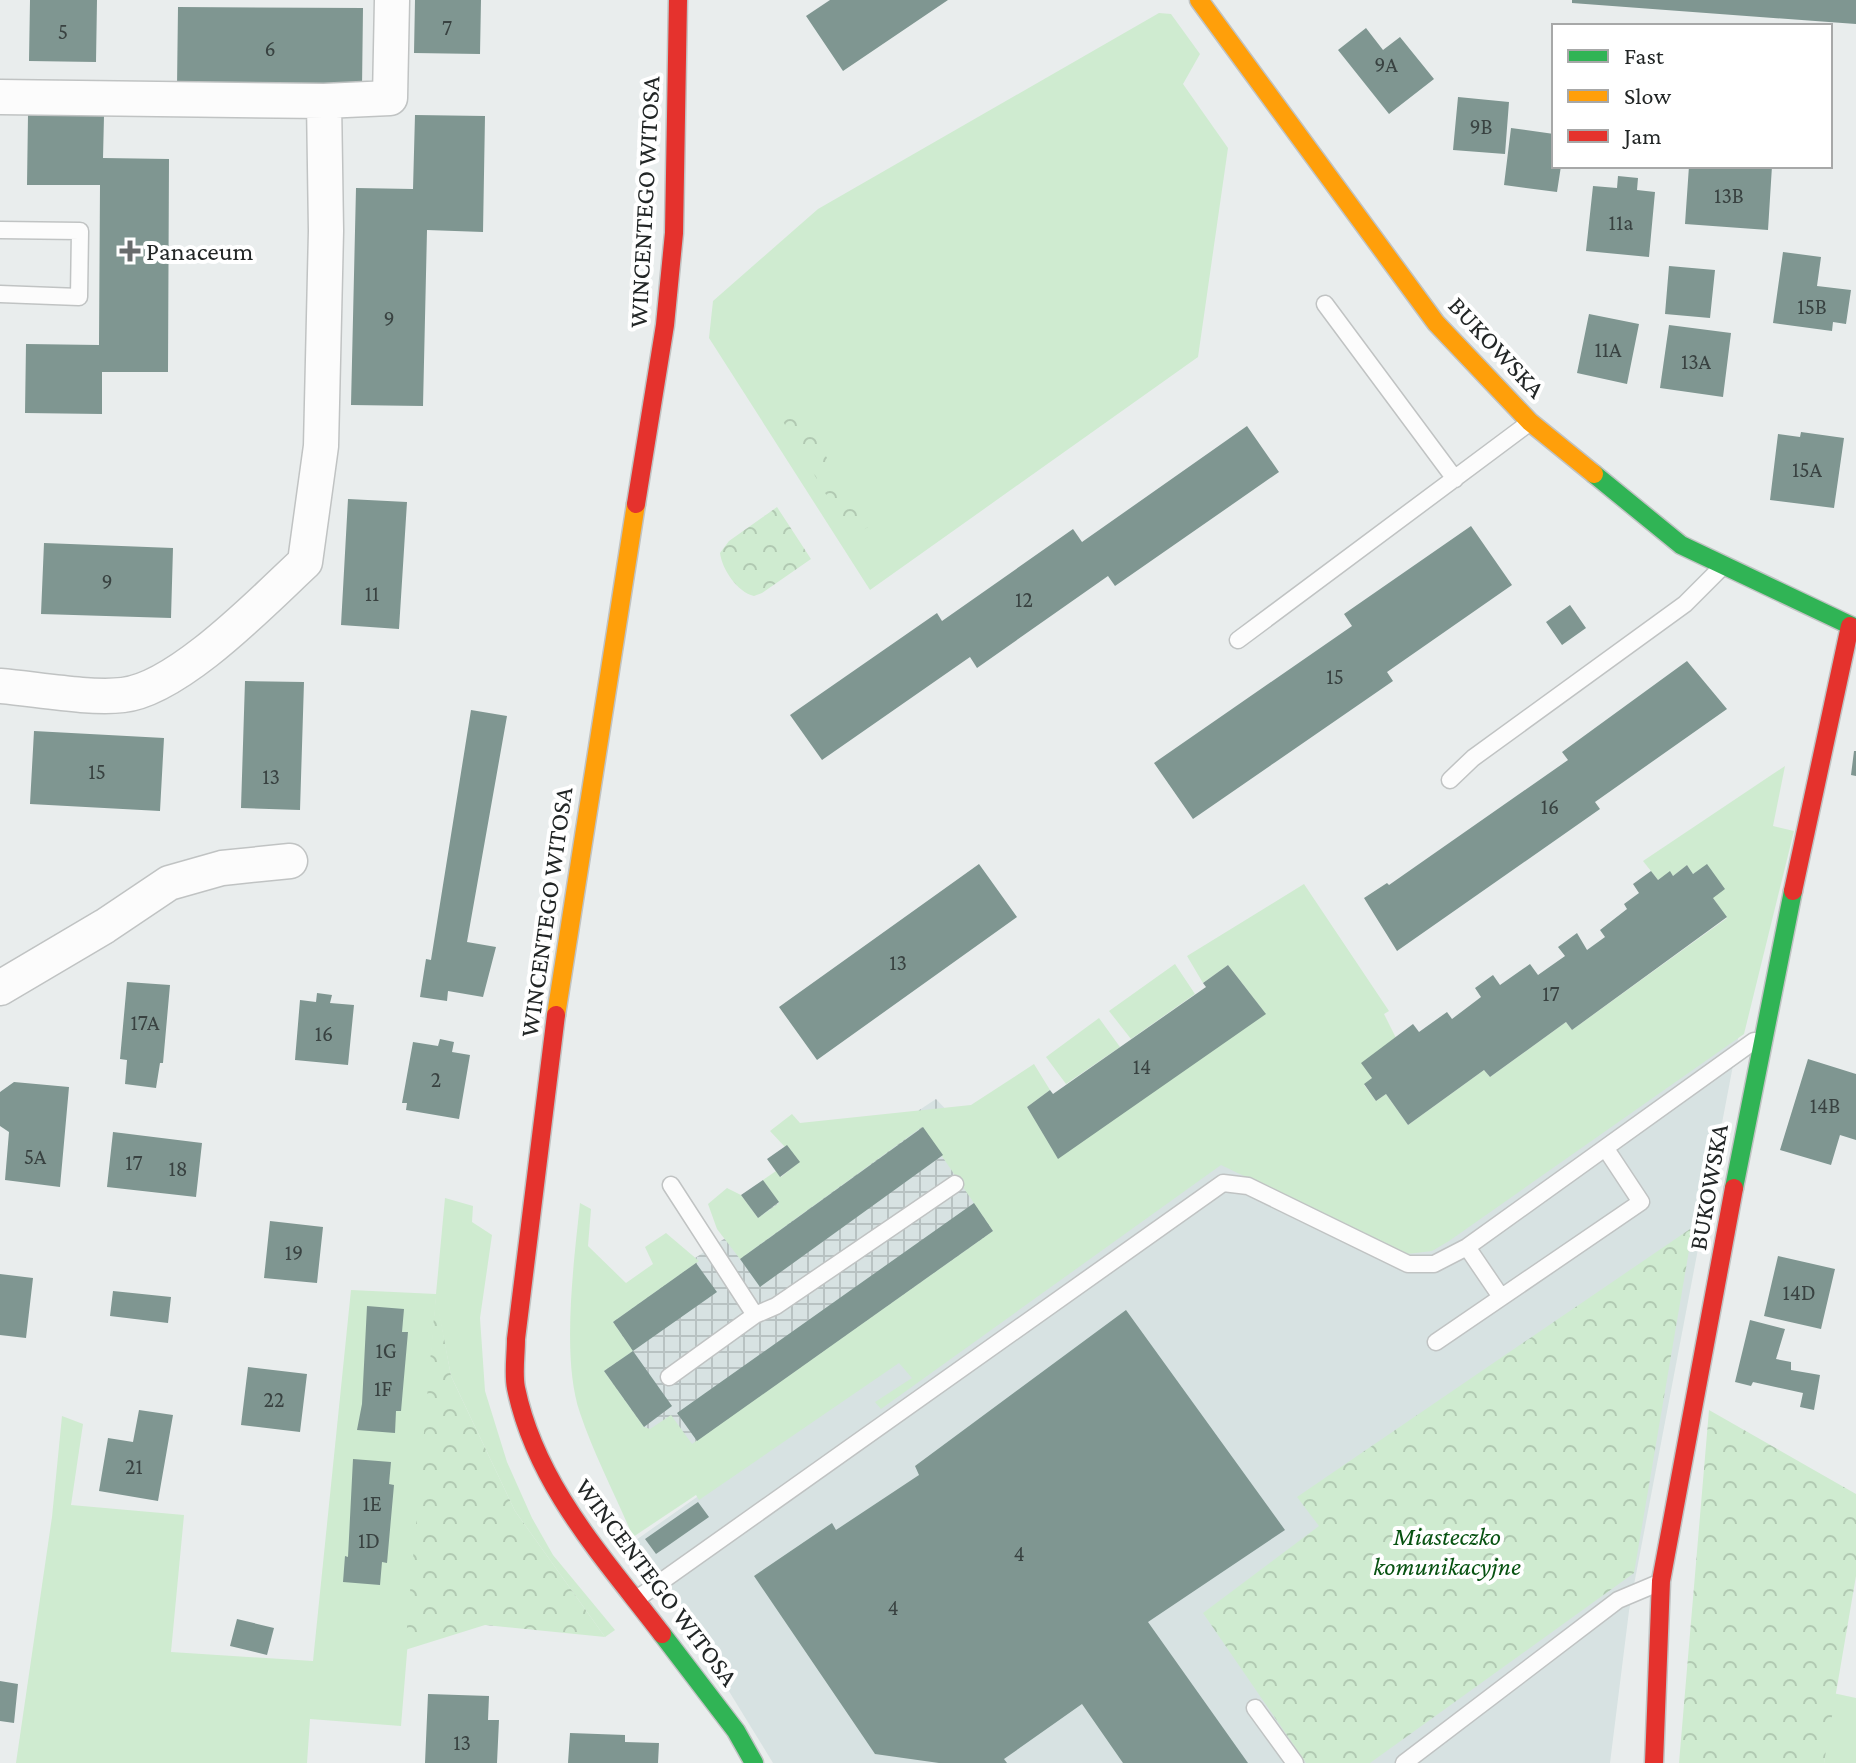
<svg xmlns="http://www.w3.org/2000/svg" width="1856" height="1763" viewBox="0 0 1856 1763" font-family="'Crimson Pro',serif">
<style>
.built{fill:#d7e2e2}
.industrial{fill:url(#industrial-grid)}
.grass{fill:#cfebd0}
.forest{fill:url(#forest-crowns)}
.building{fill:#7f9691}
.lines{fill:none;stroke-linecap:round;stroke-linejoin:round}
.lane-casing{stroke:#c0c3c3;stroke-width:19}
.street-casing{stroke:#c0c3c3;stroke-width:37}
.fast-casing{stroke:#c0c3c3;stroke-width:21}
.slow-casing{stroke:#c0c3c3;stroke-width:21}
.jam-casing{stroke:#c0c3c3;stroke-width:21}
.lane{stroke:#fcfcfc;stroke-width:16}
.street{stroke:#fcfcfc;stroke-width:34}
.fast{stroke:#30b455;stroke-width:18}
.slow{stroke:#ff9f0a;stroke-width:18}
.jam{stroke:#e5322d;stroke-width:18}
.poi-dot{fill:#686c6c;stroke:#fff;stroke-width:3}
.labels{text-anchor:middle;stroke-width:8;stroke-linejoin:round;paint-order:stroke}
.number-label{font-size:22px;fill:#394241}
.street-label{font-size:26px;fill:#222626;stroke:#fff}
.poi-label{font-size:26px;fill:#222626;stroke:#fff;text-anchor:start}
.park-label{font-size:26px;font-style:italic;fill:#075211;stroke:#fff}
</style>
<defs>
<pattern id="industrial-grid" width="8" height="8" patternUnits="userSpaceOnUse" patternTransform="scale(2)"><rect width="8" height="8" fill="#d7e2e2"/><path d="M0 4h8M4 0v8" fill="none" stroke="#b8c2c2"/></pattern>
<pattern id="forest-crowns" width="20" height="18" patternUnits="userSpaceOnUse" patternTransform="scale(2)"><rect width="20" height="18" fill="#cfebd0"/><path d="M2 6a3 3 0 1 1 6 0M12 15a3 3 0 1 1 6 0" fill="none" stroke="#b1c9b2"/></pattern>
</defs>
<rect width="100%" height="100%" fill="#e9eded"/>
<path class="built" d="M1743 1013 1629 1611 1610 1763H773L636 1540 1204 1139 1406 1230Z"/>
<path class="industrial" d="M936 1099 1052 1222 695 1471 639 1434 598 1384V1322Z"/>
<path class="grass" d="M1159 13 1171 14 1200 54 1183 84 1228 148 1198 357 870 590 709 338 713 301 818 209Z
M1785 766 1773 826 1794 831 1744 1034 1449 1241 1432 1251 1407 1254 1221 1165 881 1409 875 1402 912 1378 899 1363 699 1500 696 1495 633 1537C616 1496 594 1455 580 1413 561 1358 574 1262 580 1203L591 1209 588 1246 626 1283 653 1264 645 1247 666 1233 699 1261 613 1322 633 1351 604 1371 644 1427 650 1429 671 1415 692 1444 993 1231 922 1127 740 1259 717 1229 708 1204 727 1188 741 1195 758 1218 779 1203 763 1180 776 1171 781 1177 799 1162 770 1131 792 1114 800 1123 971 1105 1034 1064 1050 1090 1027 1107 1058 1158 1265 1013 1228 965 1203 983 1187 956 1304 884 1389 1011 1384 1014 1396 1038 1372 1078 1364 1085 1376 1101 1386 1094 1408 1125 1484 1070 1490 1077 1566 1022 1572 1030 1727 918 1713 898 1707 865 1693 874 1687 865 1673 876 1670 872 1658 880 1643 861Z
M1175 964 1195 994 1131 1039 1109 1011Z
M1099 1018 1120 1047 1066 1084 1046 1057Z
M445 1198 473 1206 472 1222 492 1235 480 1318 485 1391 507 1462 532 1518 553 1555 615 1630 605 1637 515 1511 451 1376 436 1298 401 1726 310 1719 307 1763H16L52 1517 62 1416 83 1424 71 1505 184 1515 171 1652 313 1661 351 1290 436 1294Z
M1833 1693 1856 1698V1763H1824Z"/>
<path class="forest" d="M798 409 868 527 851 537 781 418Z
M777 507 811 559 762 593 754 596C737 592 722 569 720 553L729 541Z
M1693 1227 1634 1573 1370 1763H1306L1203 1613 1319 1526 1297 1497Z
M436 1294 451 1376 515 1511 605 1637 485 1625 405 1650Z
M1709 1410 1856 1494V1576L1824 1763H1679Z"/>
<path class="building" d="M30 0H97L96 62 29 61Z
M415 0H481L480 54 414 53Z
M830 0H948L843 71 806 16Z
M1572 0H1856V24L1572 3Z
M178 7 363 8 362 88 177 87Z
M1366 28 1383 50 1400 37 1434 79 1389 114 1338 50Z
M1458 97 1509 102 1505 154 1453 150Z
M28 115 104 116 103 158 169 159 168 372H102V414L25 413 26 344 99 345 100 185H27Z
M415 115 485 116 483 232 427 230 423 406 351 405 356 188 413 189Z
M1511 128 1554 134V166H1561L1557 192 1504 185Z
M1689 166H1772L1768 230 1685 224Z
M1618 176 1638 178 1637 190 1655 192 1649 257 1586 251 1593 186 1617 188Z
M1783 252 1821 257 1817 286 1851 290 1846 324 1833 322 1832 331 1773 323Z
M1669 266 1715 270 1710 318 1665 314Z
M1589 314 1639 324 1627 384 1577 373Z
M1669 325 1731 333 1723 397 1660 388Z
M1247 426 1279 472 1115 586 1108 576 977 668 970 657 822 760 790 715 937 613 942 621 1073 529 1082 542Z
M1801 432 1844 438 1834 508 1770 500 1778 434 1800 437Z
M348 499 407 502 399 629 341 625Z
M1471 526 1512 585 1387 672 1393 681 1193 819 1154 763 1352 626 1344 614Z
M44 543 173 548 171 618 41 614Z
M1570 605 1586 628 1562 645 1546 622Z
M1687 661 1727 709 1595 802 1600 809 1397 951 1364 898 1387 883 1389 885 1568 760 1562 752Z
M245 681 304 682 300 810 241 808Z
M471 710 507 716 467 942 496 947 483 997 448 991 447 1001 420 997 426 959 431 960Z
M34 731 164 738 160 811 30 804Z
M1854 751H1856V776L1851 775Z
M979 864 1017 917 817 1060 779 1007Z
M1707 864 1725 889 1713 898 1727 917 1572 1030 1566 1022 1490 1077 1484 1070 1408 1125 1386 1094 1376 1101 1364 1084 1372 1078 1361 1063 1413 1024 1419 1032 1447 1012 1452 1019 1481 997 1475 988 1493 975 1500 985 1530 964 1538 975 1565 956 1558 947 1577 933 1587 950 1605 937 1600 930 1627 909 1624 904 1639 893 1633 884 1651 871 1658 880 1670 871 1673 876 1687 865 1693 874Z
M1228 965 1266 1014 1058 1159 1027 1107 1050 1090 1053 1094 1206 987 1203 983Z
M127 982 170 985 163 1063H160L156 1088 125 1084 127 1060 120 1059Z
M317 993 332 995 330 1003 354 1005 348 1065 295 1060 300 1000 316 1002Z
M440 1039 454 1042 452 1052 470 1055 459 1119 406 1110 407 1103H402L413 1042 438 1046Z
M1808 1059 1856 1074V1140L1840 1135 1831 1165 1780 1150Z
M14 1082 69 1087 60 1187 5 1180 9 1132 0 1126V1092Z
M923 1127 943 1155 760 1287 740 1259Z
M113 1132 202 1143 196 1197 107 1187Z
M787 1145 800 1162 780 1177 767 1159Z
M763 1180 779 1202 758 1218 741 1195Z
M974 1203 993 1231 697 1441 677 1413Z
M270 1221 323 1227 317 1283 264 1278Z
M1778 1256 1835 1269 1821 1329 1764 1316Z
M696 1263 717 1292 633 1351 613 1322Z
M0 1274 33 1278 26 1338 0 1335Z
M113 1291 171 1297 168 1323 110 1316Z
M367 1306 404 1309 402 1332H408L401 1411H396L395 1433 357 1430 362 1404Z
M1126 1310 1285 1530 1148 1622 1248 1763H1123L1082 1704 1004 1759 1007 1763H939L875 1754 754 1576 832 1523 836 1530 919 1475 915 1466Z
M1750 1320 1785 1329 1776 1359 1791 1362V1370L1820 1375 1814 1410 1800 1407 1803 1393 1753 1382 1751 1386 1735 1382Z
M633 1351 672 1406 644 1427 604 1371Z
M248 1367 307 1374 300 1432 241 1425Z
M139 1410 173 1415 158 1501 99 1491 108 1438 133 1442Z
M353 1459 391 1462 389 1484 394 1485 387 1563 382 1562 380 1585 343 1582 345 1556 348 1557Z
M698 1502 709 1517 656 1554 645 1539Z
M237 1619 274 1628 267 1655 230 1646Z
M0 1681 18 1684 14 1723 0 1721Z
M428 1694 489 1696 488 1720H499L497 1763H425Z
M570 1733 625 1735V1742L659 1743 658 1763H568Z"/>
<g class="lines">
<g class="lane-casing">
<path id="lane" d="M0 230 80 231 79 297 0 294
M1325 304 1455 479
M1238 640 1529 423
M1450 780 1473 758 1685 604 1721 568
M671 1185 755 1315 776 1306 955 1184
M1467 1247 1501 1297
M1436 1342 1641 1202 1606 1149
M669 1377 755 1315
M638 1598 1223 1183 1248 1186 1408 1264H1434L1467 1247 1754 1041
M1255 1708 1295 1763
M1404 1763 1618 1600 1656 1584"/>
</g>
<g class="street-casing">
<path id="street" d="M0 97 324 101
M0 686C36 689 89 699 123 695 179 689 264 600 305 562L321 446 326 231 324 101 390 98 392 0
M0 988 105 926 169 883 222 868 290 861"/>
</g>
<g class="fast-casing">
<path id="fast" d="M1594 474 1681 545 1856 628
M1734 1188 1793 891
M662 1634 736 1731 754 1763"/>
</g>
<g class="slow-casing">
<path id="slow" d="M1199 0 1436 323 1530 422 1594 474
M556 1015 636 504"/>
</g>
<g class="jam-casing">
<path id="jam" d="M636 504 665 325 674 233 678 0
M1793 891 1850 626
M556 1015 516 1339C516 1355 513 1373 516 1388 536 1485 604 1558 662 1634
M1654 1763 1661 1581 1734 1188"/>
</g>
<use href="#lane" class="lane"/>
<use href="#street" class="street"/>
<use href="#fast" class="fast"/>
<use href="#slow" class="slow"/>
<use href="#jam" class="jam"/>
</g>
<path class="poi-dot" d="M126 239h8v8h8v8h-8v8h-8v-8h-8v-8h8z"/>
<g class="labels">
<g class="number-label">
<text x="447" y="35">7</text>
<text x="63" y="39">5</text>
<text x="270" y="56">6</text>
<text x="1386" y="72">9A</text>
<text x="1481" y="134">9B</text>
<text x="1729" y="203">13B</text>
<text x="1621" y="230">11a</text>
<text x="1812" y="314">15B</text>
<text x="389" y="326">9</text>
<text x="1608" y="357">11A</text>
<text x="1696" y="369">13A</text>
<text x="1807" y="477">15A</text>
<text x="107" y="589">9</text>
<text x="372" y="601">11</text>
<text x="1024" y="607">12</text>
<text x="1335" y="684">15</text>
<text x="97" y="779">15</text>
<text x="271" y="784">13</text>
<text x="1550" y="814">16</text>
<text x="898" y="970">13</text>
<text x="1551" y="1001">17</text>
<text x="145" y="1030">17A</text>
<text x="324" y="1041">16</text>
<text x="1142" y="1074">14</text>
<text x="436" y="1087">2</text>
<text x="1825" y="1113">14B</text>
<text x="35" y="1164">5A</text>
<text x="134" y="1170">17</text>
<text x="178" y="1176">18</text>
<text x="294" y="1260">19</text>
<text x="1799" y="1300">14D</text>
<text x="386" y="1358">1G</text>
<text x="383" y="1396">1F</text>
<text x="274" y="1407">22</text>
<text x="134" y="1474">21</text>
<text x="372" y="1511">1E</text>
<text x="369" y="1548">1D</text>
<text x="1019" y="1561">4</text>
<text x="893" y="1615">4</text>
<text x="462" y="1750">13</text>
</g>
<g class="street-label">
<text transform="translate(644 202) rotate(-87)" y="9">WINCENTEGO WITOSA</text>
<text transform="translate(1497 347) rotate(47)" y="9">BUKOWSKA</text>
<text transform="translate(546 912) rotate(-82)" y="9">WINCENTEGO WITOSA</text>
<text transform="translate(1708 1187) rotate(-80)" y="9">BUKOWSKA</text>
<text transform="translate(657 1582) rotate(53)" y="9">WINCENTEGO WITOSA</text>
</g>
<g class="poi-label">
<text x="146" y="260">Panaceum</text>
</g>
<g class="park-label">
<text x="1447" y="1545">Miasteczko<tspan x="1447" dy="30">komunikacyjne</tspan></text>
</g>
</g>
<rect x="1552" y="24" width="280" height="144" fill="#ffffff" stroke="#a7a8a8" stroke-width="2"/>
<rect x="1568" y="50" width="40" height="12" fill="#30b455" stroke="#a7a8a8" stroke-width="2"/>
<text x="1624" y="64" font-size="24" fill="#222626">Fast</text>
<rect x="1568" y="90" width="40" height="12" fill="#ff9f0a" stroke="#a7a8a8" stroke-width="2"/>
<text x="1624" y="104" font-size="24" fill="#222626">Slow</text>
<rect x="1568" y="130" width="40" height="12" fill="#e5322d" stroke="#a7a8a8" stroke-width="2"/>
<text x="1624" y="144" font-size="24" fill="#222626">Jam</text>
</svg>
